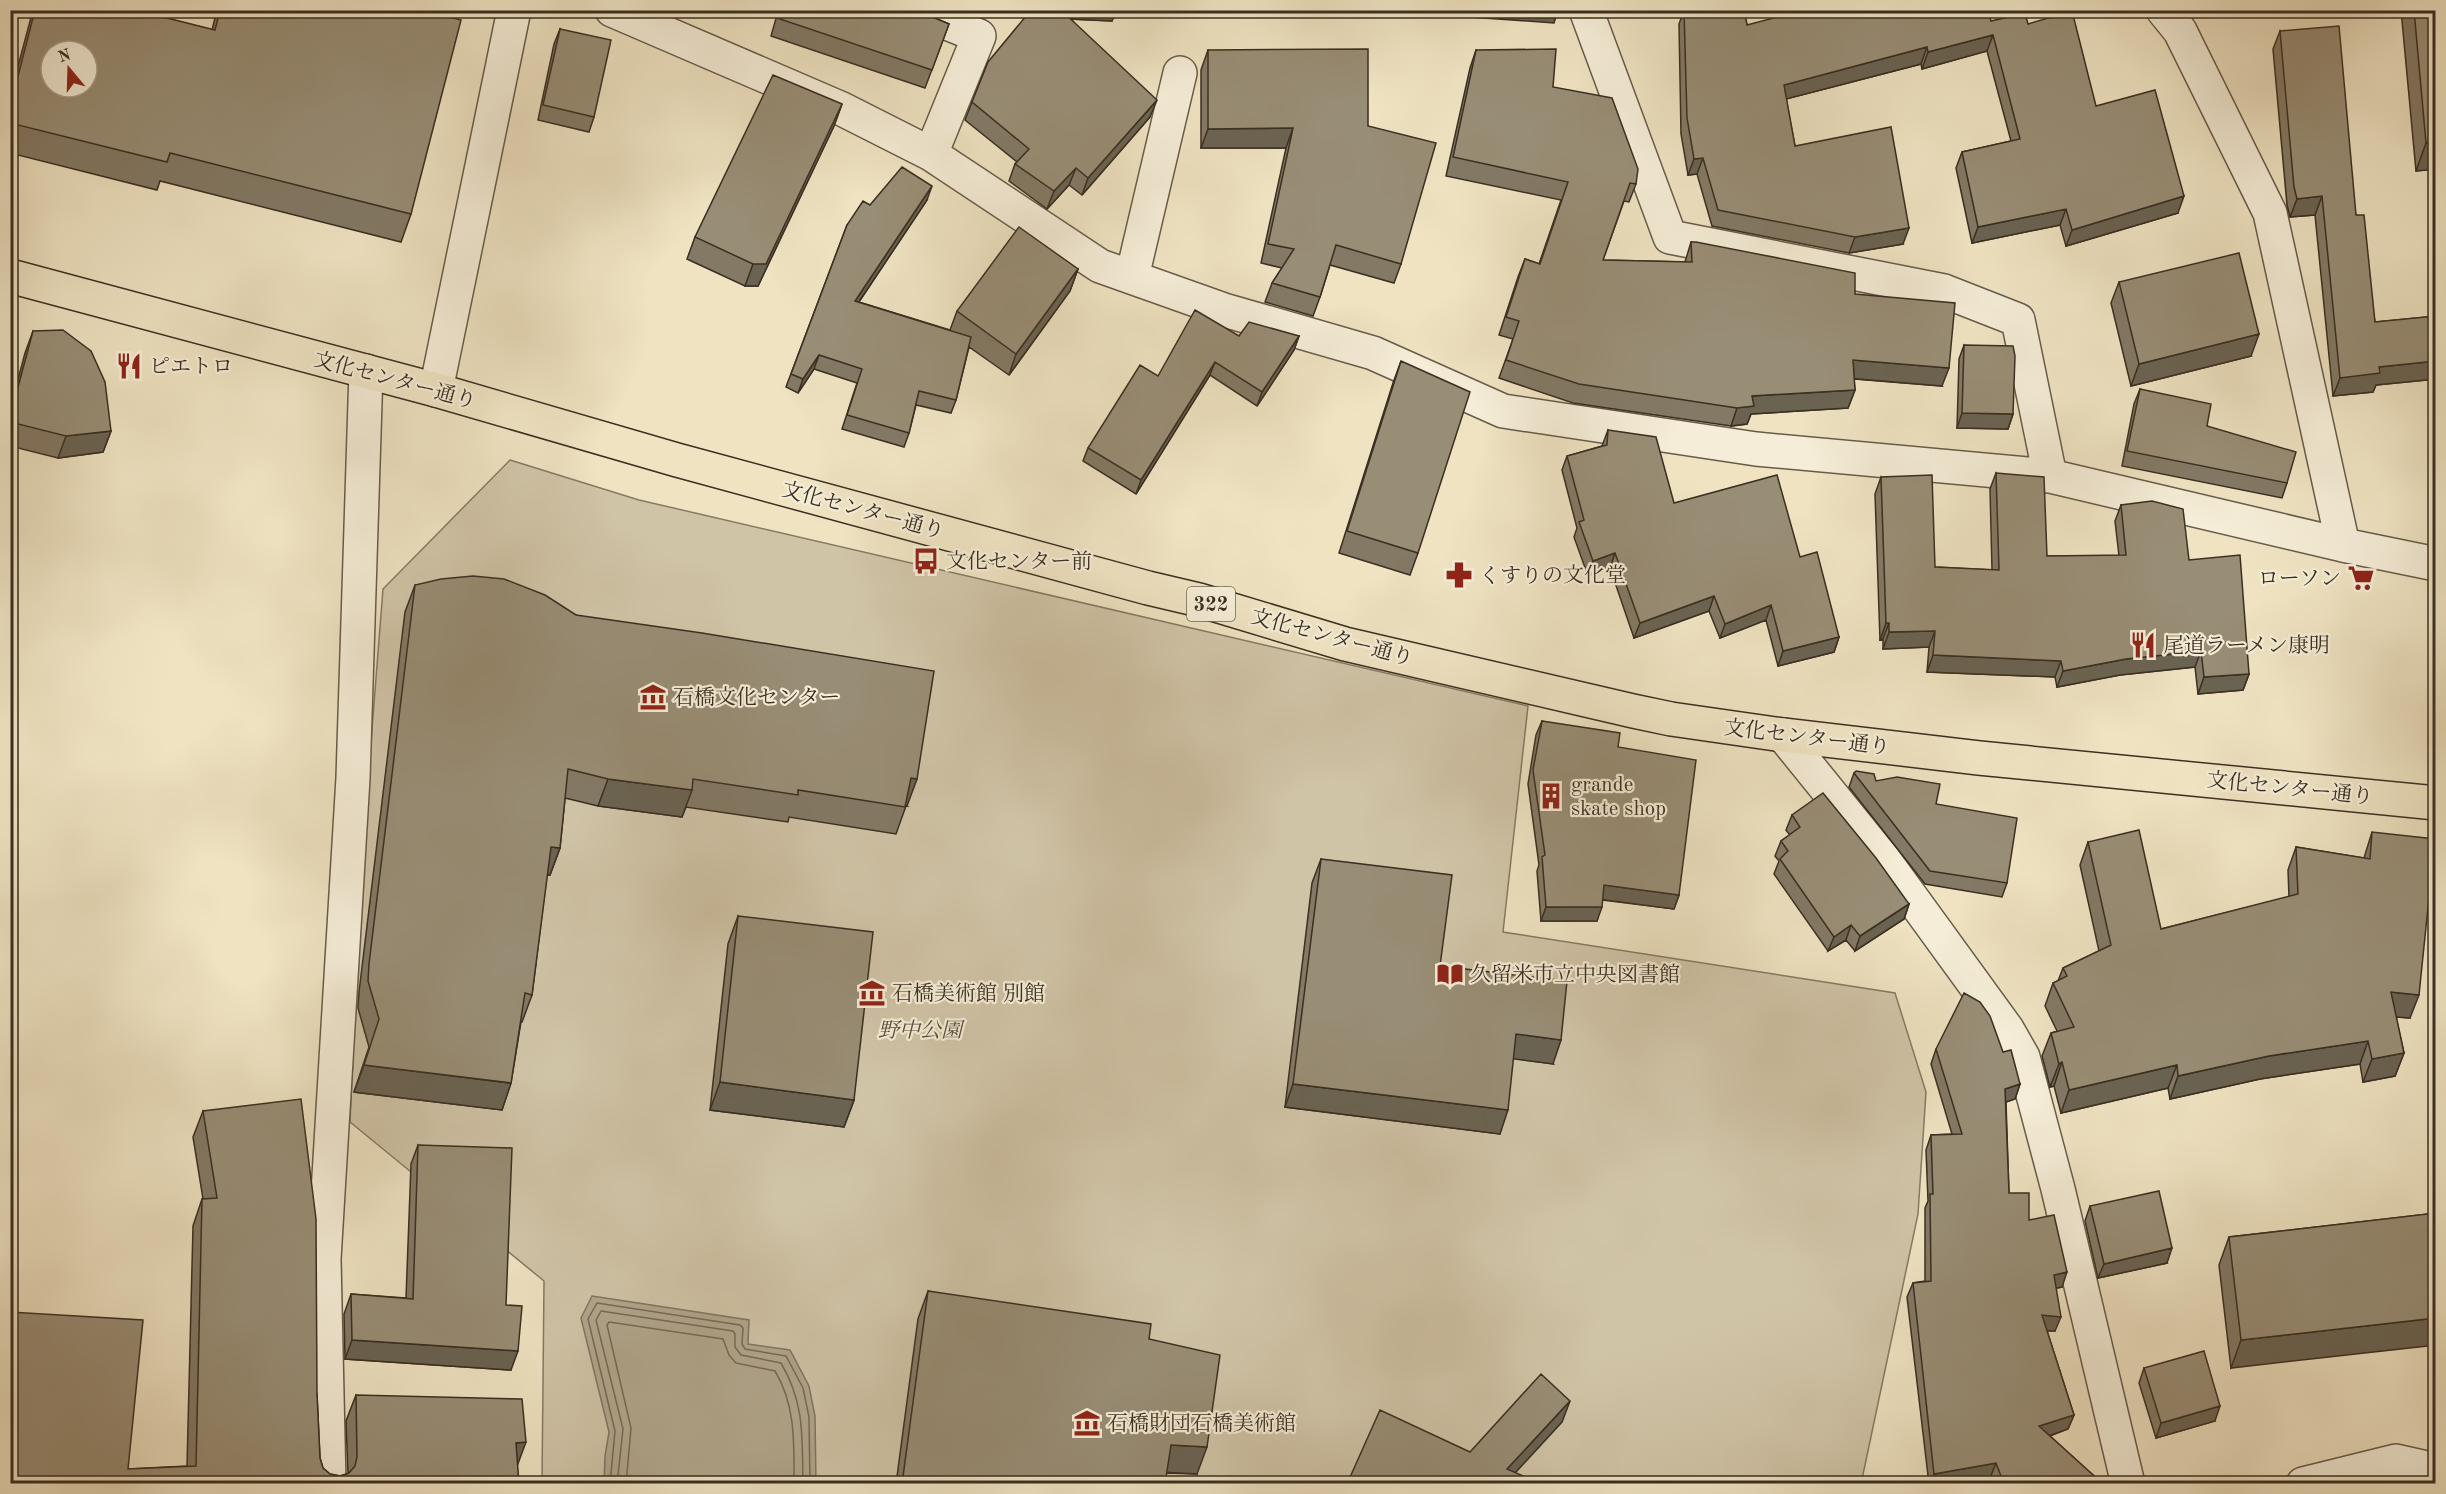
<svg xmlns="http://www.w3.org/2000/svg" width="2446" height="1494" viewBox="0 0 2446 1494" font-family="'Old Standard TT','Noto Serif JP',serif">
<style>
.green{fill:#d0c4a7;stroke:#857a64;stroke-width:1.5}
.water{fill:#b1a68c;stroke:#817662;stroke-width:1.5}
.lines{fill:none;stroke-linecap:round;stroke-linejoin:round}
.shore{stroke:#766a57;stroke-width:1.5}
.street-casing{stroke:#675c4a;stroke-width:36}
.highway-casing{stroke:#3a2f22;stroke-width:36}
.street{stroke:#f5edd7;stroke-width:33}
.highway{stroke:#efe3c2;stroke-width:33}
.wall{fill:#837965;stroke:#3a2f22;stroke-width:1.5}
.shaded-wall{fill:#6a6352;stroke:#3a2f22;stroke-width:1.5}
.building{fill:#988d75;stroke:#3a2f22;stroke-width:1.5;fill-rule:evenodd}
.labels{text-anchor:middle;stroke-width:4.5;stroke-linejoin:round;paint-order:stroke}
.shield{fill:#f5edd7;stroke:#726858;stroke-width:1.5}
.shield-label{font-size:20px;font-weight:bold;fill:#3a2f22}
.poi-label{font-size:21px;fill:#3a2f22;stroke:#f5edd7;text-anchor:start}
.street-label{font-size:21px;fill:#3a2f22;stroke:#f5edd7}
.park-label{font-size:21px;font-style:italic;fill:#584d3d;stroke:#f5edd7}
</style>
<rect width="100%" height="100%" fill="#efe3c2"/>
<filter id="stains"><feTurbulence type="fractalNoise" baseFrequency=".00333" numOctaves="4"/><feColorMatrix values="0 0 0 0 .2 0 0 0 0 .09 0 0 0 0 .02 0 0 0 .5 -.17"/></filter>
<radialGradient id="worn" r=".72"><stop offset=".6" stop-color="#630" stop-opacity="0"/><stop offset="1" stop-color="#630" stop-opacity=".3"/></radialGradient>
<path class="green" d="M510 460 639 500 1528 706 1503 932 1895 993 1926 1092 1918 1214 1861 1484 542 1483 544 1281 350 1122 362 857 383 589Z"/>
<path class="water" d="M592 1296 749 1320 748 1344 790 1350 809 1386 815 1416 816 1483H604L605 1456 609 1432 581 1318Z"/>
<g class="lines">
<path class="shore" d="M610 1484 615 1431 588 1319 597 1303 740 1325 743 1328 742 1344 745 1349 786 1356 803 1388 809 1417 810 1484
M617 1484 623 1429 596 1320 601 1311 733 1331 735 1334V1347L741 1355 781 1363C805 1404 802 1437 803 1484
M626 1484 631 1428 607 1325 609 1322 723 1339 729 1355 736 1363 775 1371C796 1406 794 1444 794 1484"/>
<g class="street-casing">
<path id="street" d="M612 10 842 109 931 154 1100 266 1224 310 1373 353 1503 411 1756 449 2050 476 2343 545 2436 564
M915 10 979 36 931 154
M1586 10 1670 237 1944 291 2018 320 2050 476
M2163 10 2180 31 2270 213 2343 545
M1132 277 1180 73
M436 390 514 10
M1783 735 1885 861 2007 1029 2023 1057 2058 1189 2128 1484
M329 1484 324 1259 353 778 366 371
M2303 1484 2396 1461 2436 1470"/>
</g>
<g class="highway-casing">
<path id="highway" d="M10 276 436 390 677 460 1148 588 1199 600 1345 644 1633 711 1671 719 1783 735 1979 758 2436 803"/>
</g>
<use href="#street" class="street"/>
<use href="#highway" class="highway"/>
</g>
<path class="wall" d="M33 10H135L212 30 217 10H423L411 214 401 242 160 181 157 190 10 153V96Z
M694 10H705L703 14Z
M764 10H916L949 24 925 88 771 36 777 15Z
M1031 10H1116L1112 21 1071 19 1150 117 1082 195 1069 185 1047 209 1009 181 1015 164 1017 162 965 120 972 102Z
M1684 10H1744L1747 25 1991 21 2028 24 2096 106 2178 213 2066 246 2060 225 1972 243 1956 168 1962 152 2011 141 1987 51 1922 69 1921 64 1786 99 1795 146 1903 244 1849 253 1712 226 1697 174 1688 175 1681 134 1679 24Z
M2401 10H2436V169L2416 171Z
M560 29 594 117 589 132 538 120 554 44Z
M2280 31 2356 215 2375 322 2436 316V379L2376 385 2373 392 2333 396 2315 215 2290 217 2287 205 2273 49Z
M1208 50 1368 126 1401 264 1394 283 1330 265 1320 297 1313 316 1265 302 1272 283 1282 268 1261 263 1286 148H1201V70Z
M1476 50 1553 87 1636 184 1629 202 1624 201 1603 260 1685 262 1691 242 1855 294 1942 386 1854 379 1855 390 1848 408 1751 414 1747 424 1731 426 1573 403 1499 378 1513 339 1499 335 1518 277 1525 259 1539 264 1561 200 1446 176 1470 68Z
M842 104 834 126 758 286H745L687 259 695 237Z
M927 200 859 302 950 330 957 311 1078 269 1070 291 1009 375 969 347 956 400 951 413 916 405 909 433 904 447 842 429 857 383 814 369 798 393 786 387 847 225 870 205Z
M2119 282 2251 356 2131 386 2111 303Z
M33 331 111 431 103 452 58 458 10 446V409L25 353Z
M1239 336H1299L1294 350 1257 406 1210 375 1136 494 1083 461 1088 448 1158 376Z
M1964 345 2013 414 2008 429 1957 428 1959 359Z
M1401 361 1418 553 1410 575 1339 553 1393 383Z
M2140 389 2207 426 2287 483 2282 498 2122 466 2134 404Z
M1608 430 1674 503 1800 557 1839 637 1834 652 1778 666 1766 620 1720 638 1709 611 1634 638 1610 568 1588 576 1574 537 1577 528 1562 470 1567 456 1602 446Z
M1996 473 2047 556H2119L2115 521 2121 505 2189 560 2249 674 2243 690 2198 694 2195 667 2120 675 2057 687 2055 677 1927 672 1929 647 1883 649V639L1880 640 1875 494 1881 477 1935 567 1992 570 1990 489Z
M415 585 576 615 907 806H906L896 834 789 817 788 822 686 807 682 817 598 806 565 798 560 848 550 875 547 874 532 995 522 1022H521L511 1083 502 1110 354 1092 369 1047 358 1008 359 992 405 612Z
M1542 721 1618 747 1679 895 1674 909 1602 900 1597 921H1541L1537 871 1539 865 1528 784 1536 735Z
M1854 773 1936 804 2007 883 2002 897 1925 884 1849 787Z
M1792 815 1909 904 1904 919 1855 951 1846 940 1828 951 1774 874 1779 861 1775 856 1781 841 1790 835 1786 830Z
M2372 832 2410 1018 2396 1017 2404 1053 2395 1076 2363 1082 2360 1064 2260 1079 2170 1099 2168 1088 2061 1113 2054 1086 2050 1087 2042 1056 2051 1033 2057 1031 2045 1006 2053 983 2058 981 2063 968 2099 951 2080 865 2088 842 2161 929 2289 897 2288 870 2296 847 2364 858Z
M1321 859 1440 966 1553 1064 1513 1058 1500 1134 1285 1107 1312 883Z
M738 916 854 1100 844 1127 710 1110 728 944Z
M1936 1049 2003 1052 2020 1084 2015 1099 2006 1102 2009 1193 2029 1220 2062 1287 2056 1288 2055 1331H2047L2074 1415 2068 1429 2050 1436 2103 1484H1993L1990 1478 1958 1484H1929L1907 1297 1913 1283 1925 1281V1208L1928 1201 1926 1150 1931 1135 1952 1134 1931 1064Z
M203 1111 317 1394 320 1458 323 1468 330 1474 340 1476 348 1474 346 1421 356 1395 517 1466 519 1484H10L128 1469 187 1466 193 1226 202 1199H203L193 1137Z
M418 1145 506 1305 511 1370 345 1359 344 1314 351 1294 406 1298 411 1164Z
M2090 1206 2167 1263 2098 1278 2085 1221Z
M2436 1213 2231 1368 2219 1265 2229 1237Z
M928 1291 1149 1339 1197 1474 1166 1473 1165 1484H896L918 1319Z
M2144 1368 2215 1421 2156 1438 2139 1383Z"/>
<path class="shaded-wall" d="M1048 10H1116L1112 21 1045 18Z
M1414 10H1558L1554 23 1413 13Z
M1993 35 1987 51 1922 69 1928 52Z
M1927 47 1921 64 1778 101 1784 85Z
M1157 100 1150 117 1082 195 1088 178Z
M842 104 834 126 758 286H745L753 264Z
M1293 128 1286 148H1201L1208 129Z
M2436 142V169L2416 171 2426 143Z
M1703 158 1697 174 1688 175 1694 159Z
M1076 168 1069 185 1047 209 1054 191Z
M932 186 927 200 850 315 855 301Z
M2184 196 2178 213 2066 246 2072 230Z
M2322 196 2315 215 2290 217 2297 199Z
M2066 209 2060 225 1972 243 1978 227Z
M1909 228 1903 244 1849 253 1855 237Z
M1078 269 1070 291 1009 375 1016 354Z
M2259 334 2251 356 2131 386 2139 364Z
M1299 336 1294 350 1257 406 1262 392Z
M819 355 814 369 798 393 803 379Z
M1853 360 1949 368 1942 386 1846 378Z
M2436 361V379L2376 385 2373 392 2333 396 2340 378 2379 367Z
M1215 362 1210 375 1136 494 1141 480Z
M1855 390 1848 408 1751 414 1747 424 1731 426 1737 408 1752 396Z
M1962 413 2013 414 2008 429 1957 428Z
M111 431 103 452 58 458 66 436Z
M1615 553 1610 568 1588 576 1593 561Z
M1714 596 1709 611 1634 638 1640 623Z
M1771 605 1766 620 1720 638 1725 624Z
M1886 623H1889L1883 639 1880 640Z
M1935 631 1929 647 1883 649 1889 632Z
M1839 637 1834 652 1778 666 1783 651Z
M2201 651 2195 667 2120 675 2057 687 2063 671 2126 659Z
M1933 655 2061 661 2055 677 1927 672Z
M2249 674 2243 690 2198 694 2204 677Z
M911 778 917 779 907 806 901 805Z
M608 779 692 790 682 817 598 806Z
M551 847 560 848 550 875 541 874Z
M1604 885 1679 895 1674 909 1598 899Z
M1909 904 1904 919 1855 951 1860 936Z
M1546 907H1602L1597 921H1541Z
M1851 925 1846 940 1828 951 1834 937Z
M2391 992 2419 995 2410 1018 2383 1016Z
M1516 1034 1561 1040 1553 1064 1507 1058Z
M2368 1041 2360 1064 2260 1079 2170 1099 2178 1076 2269 1056Z
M2404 1053 2395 1076 2363 1082 2372 1059Z
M2062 1062 2054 1086 2050 1087 2059 1064Z
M364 1065 511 1083 502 1110 354 1092Z
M2177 1065 2168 1088 2061 1113 2069 1090Z
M720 1082 854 1100 844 1127 710 1110Z
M1293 1084 1508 1110 1500 1134 1285 1107Z
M2020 1084 2015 1099 2000 1104 2005 1089Z
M2172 1248 2167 1263 2098 1278 2104 1264Z
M2067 1272 2062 1287 2048 1290 2054 1275Z
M2042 1315 2061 1317 2055 1331 2037 1330Z
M2436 1318V1345L2231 1368 2241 1340Z
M352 1340 518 1351 511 1370 345 1359Z
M1570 1401 1562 1422 1505 1484 1507 1469Z
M2220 1406 2215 1421 2156 1438 2161 1423Z
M2074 1415 2068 1429 2034 1441 2039 1426Z
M526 1442 516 1469V1443Z
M1171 1445 1207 1447 1197 1474 1161 1472Z
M1996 1463 1990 1478 1958 1484H1931L1934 1474Z"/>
<path class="building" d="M35 10H135L215 30 220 10H423L461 20 411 214 170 153 167 162 10 123V107ZM51 51H87V87H51Z
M779 10H916L949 24 932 70 777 18Z
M1031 10H1061L1157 100 1088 178 1076 168 1054 191 1015 164 1029 149 972 102 988 62Z
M1684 10H1744L1747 25 1803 10H1988L1991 21 2025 13 2028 24 2072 11 2096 106 2155 90 2184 196 2072 230 2066 209 1978 227 1962 152 2020 139 1993 35 1928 52 1927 47 1784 85 1795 146 1891 127 1909 228 1855 237 1718 210 1703 158 1694 159 1687 118Z
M2414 10H2436V142L2426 143Z
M2339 26 2356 215H2364L2375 322 2436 316V361L2379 367 2380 373 2340 378 2322 196 2297 199 2294 187 2280 31Z
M560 29 611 40 594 117 543 105Z
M1368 49V126L1436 143 1401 264 1336 245 1320 297 1272 283 1294 249 1268 244 1293 128 1208 129V50Z
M1556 49 1553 87 1612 98 1638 169 1636 184 1630 183 1603 260 1692 262 1691 242H1696L1855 273V294L1955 303 1949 368 1853 360 1855 390 1752 396 1754 406 1737 408 1579 384 1506 360 1519 321 1506 317 1525 259 1540 264 1568 182 1453 157 1476 50Z
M773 75 842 104 766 264H753L695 237Z
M902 167 932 186 855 301 971 337 956 400 919 391 909 433 847 415 862 369 819 355 803 379 791 374 847 225 863 201 870 205Z
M1019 227 1078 269 1016 354 957 311Z
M2239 253 2259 334 2139 364 2119 282Z
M1195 310 1239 336 1249 322 1299 336 1262 392 1215 362 1141 480 1088 448 1140 365 1158 376Z
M63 330 91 351 105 382 111 431 66 436 10 422V417L33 331Z
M1964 345 2013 346 2015 356 2013 414 1962 413Z
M1401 361 1470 392 1418 553 1347 531Z
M2140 389 2211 404 2207 426 2296 452 2287 483 2127 451Z
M1608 430 1656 437 1674 503 1777 475 1800 557 1817 552 1839 637 1783 651 1771 605 1725 624 1714 596 1640 623 1615 553 1593 561 1579 522 1584 520 1567 456 1607 445Z
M1996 473 2044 477 2047 556 2126 555 2121 505 2152 501 2183 509 2189 560 2240 555 2249 674 2204 677 2201 651 2126 659 2063 671 2061 661 1933 655 1935 631 1889 632V623H1886L1881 477 1932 475 1935 567 1999 570Z
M473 576 504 579 545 595 576 615 702 633 934 671 917 779 911 778 905 807 798 790V795L693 779 692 790 608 779 568 769 560 848 551 847 532 995 525 993 511 1083 364 1065 379 1019 368 981 369 964 415 585 441 579Z
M1542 721 1620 733 1618 747 1696 760 1679 895 1604 885 1602 907H1546L1542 857 1545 855 1533 770Z
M1856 771 1874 774 1876 781 1897 777 1940 784 1936 804 2017 818 2007 883 1930 871 1854 773Z
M1823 793 1876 858 1909 904 1860 936 1851 925 1834 937 1780 859 1788 851 1781 841 1800 827 1792 815Z
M2139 830 2161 929 2298 894 2296 847 2370 859 2372 832 2435 839 2419 995 2391 992 2404 1053 2372 1059 2368 1041 2269 1056 2178 1076 2177 1065 2069 1090 2062 1062 2059 1064 2051 1033 2074 1027 2053 983 2067 976 2063 968 2111 945 2088 842Z
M1321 859 1452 875 1440 966 1567 981 1561 1040 1516 1034 1508 1110 1293 1084Z
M738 916 873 932 854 1100 720 1082Z
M1964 993 1980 1002 1990 1016 2003 1052 2011 1050 2020 1084 2005 1089 2009 1193H2029V1220L2054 1215 2067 1272 2054 1275 2061 1317 2042 1315 2074 1415 2039 1426 2103 1484H2004L1996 1463 1934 1474 1913 1283 1931 1281 1930 1194H1933L1931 1135 1962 1134 1936 1049Z
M301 1099 316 1219 317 1394 320 1458 323 1468 330 1474 340 1476 349 1473 355 1466 357 1457 356 1395 522 1399 526 1442 516 1443 519 1484H10V1312L143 1320 128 1469 196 1466 202 1199 217 1198 203 1111Z
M418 1145 512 1148 506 1305 522 1306 518 1351 352 1340 351 1294 413 1299Z
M2159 1191 2172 1248 2104 1264 2090 1206Z
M2436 1213V1318L2241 1340 2229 1237Z
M928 1291 1151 1324 1149 1339 1220 1355 1207 1447 1171 1445 1165 1484H902Z
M2204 1351 2220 1406 2161 1423 2144 1368Z
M1541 1374 1570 1401 1507 1469 1537 1482 1536 1484H1347L1380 1410 1470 1452Z
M2436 1482V1484H2413Z"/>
<defs>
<g id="restaurant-bare" transform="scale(2.07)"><path d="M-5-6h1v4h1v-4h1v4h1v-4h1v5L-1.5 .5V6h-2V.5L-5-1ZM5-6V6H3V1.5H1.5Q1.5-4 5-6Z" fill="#8f2418" stroke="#f5edd7" stroke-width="2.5" paint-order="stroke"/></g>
<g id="bus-bare" transform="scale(2.07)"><path d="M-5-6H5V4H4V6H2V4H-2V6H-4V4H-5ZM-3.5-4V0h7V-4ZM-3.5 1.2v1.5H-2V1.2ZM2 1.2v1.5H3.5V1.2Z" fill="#8f2418" stroke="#f5edd7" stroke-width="2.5" paint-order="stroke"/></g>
<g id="pharmacy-bare" transform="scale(2.07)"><path d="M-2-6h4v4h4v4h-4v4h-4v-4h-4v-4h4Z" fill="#8f2418" stroke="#f5edd7" stroke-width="2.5" paint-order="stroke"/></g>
<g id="supermarket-bare" transform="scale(2.07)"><path d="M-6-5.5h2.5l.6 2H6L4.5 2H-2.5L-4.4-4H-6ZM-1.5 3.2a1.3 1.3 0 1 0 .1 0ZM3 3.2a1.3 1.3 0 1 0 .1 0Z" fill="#8f2418" stroke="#f5edd7" stroke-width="2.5" paint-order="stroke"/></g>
<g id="museum-bare" transform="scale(2.07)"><path d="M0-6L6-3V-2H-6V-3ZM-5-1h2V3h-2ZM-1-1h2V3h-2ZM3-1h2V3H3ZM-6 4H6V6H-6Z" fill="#8f2418" stroke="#f5edd7" stroke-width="2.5" paint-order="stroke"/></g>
<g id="building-bare" transform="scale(2.07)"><path d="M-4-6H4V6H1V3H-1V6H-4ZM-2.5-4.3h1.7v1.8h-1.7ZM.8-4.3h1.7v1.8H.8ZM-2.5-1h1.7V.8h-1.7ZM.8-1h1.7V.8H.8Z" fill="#8f2418" stroke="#f5edd7" stroke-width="2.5" paint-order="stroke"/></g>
<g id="library-bare" transform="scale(2.07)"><path d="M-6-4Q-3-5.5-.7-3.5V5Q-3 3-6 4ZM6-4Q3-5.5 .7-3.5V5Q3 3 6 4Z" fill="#8f2418" stroke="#f5edd7" stroke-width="2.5" paint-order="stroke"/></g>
</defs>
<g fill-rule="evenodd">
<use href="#restaurant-bare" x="129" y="366"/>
<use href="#bus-bare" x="926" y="561"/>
<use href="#pharmacy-bare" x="1459" y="575"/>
<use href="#supermarket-bare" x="2361" y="578"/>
<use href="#restaurant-bare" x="2143" y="645"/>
<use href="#museum-bare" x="653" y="697"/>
<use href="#building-bare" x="1551" y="796"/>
<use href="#library-bare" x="1450" y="974"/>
<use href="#museum-bare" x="872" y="993"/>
<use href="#museum-bare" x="1087" y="1423"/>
</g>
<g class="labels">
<rect class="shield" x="1187" y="587" width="48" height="34" rx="4.5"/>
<g class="shield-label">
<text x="1211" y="611">322</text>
</g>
<g class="poi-label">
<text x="149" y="373">ピエトロ</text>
<text x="946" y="568">文化センター前</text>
<text x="1479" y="582">くすりの文化堂</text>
<text x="2341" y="585" text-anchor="end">ローソン</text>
<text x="2163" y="652">尾道ラーメン康明</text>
<text x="673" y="704">石橋文化センター</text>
<text x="1571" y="791">grande<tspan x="1571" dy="24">skate shop</tspan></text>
<text x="1470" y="981">久留米市立中央図書館</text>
<text x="892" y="1000">石橋美術館 別館</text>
<text x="1107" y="1430">石橋財団石橋美術館</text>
</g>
<g class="street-label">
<text transform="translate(395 380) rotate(15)" y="7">文化センター通り</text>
<text transform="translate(863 510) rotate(15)" y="7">文化センター通り</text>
<text transform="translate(1332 637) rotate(15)" y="7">文化センター通り</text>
<text transform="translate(1807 737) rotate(7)" y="7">文化センター通り</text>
<text transform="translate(2290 788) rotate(6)" y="7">文化センター通り</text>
</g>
<g class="park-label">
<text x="920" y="1037">野中公園</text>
</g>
</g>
<rect width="2446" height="1494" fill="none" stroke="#efe3c2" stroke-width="36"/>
<rect x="12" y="12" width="2422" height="1470" fill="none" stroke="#3a2f22" stroke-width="3"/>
<rect x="18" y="18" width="2410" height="1458" fill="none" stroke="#3a2f22" stroke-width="1.5"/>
<g transform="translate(69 69) rotate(341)"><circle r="28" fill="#f5edd7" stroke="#aaa18f" stroke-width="1.5"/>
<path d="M0-4.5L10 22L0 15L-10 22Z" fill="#8f2418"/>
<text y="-9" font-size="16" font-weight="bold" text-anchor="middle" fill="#3a2f22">N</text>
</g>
<rect width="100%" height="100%" filter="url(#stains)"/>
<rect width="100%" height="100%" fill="url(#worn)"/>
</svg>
